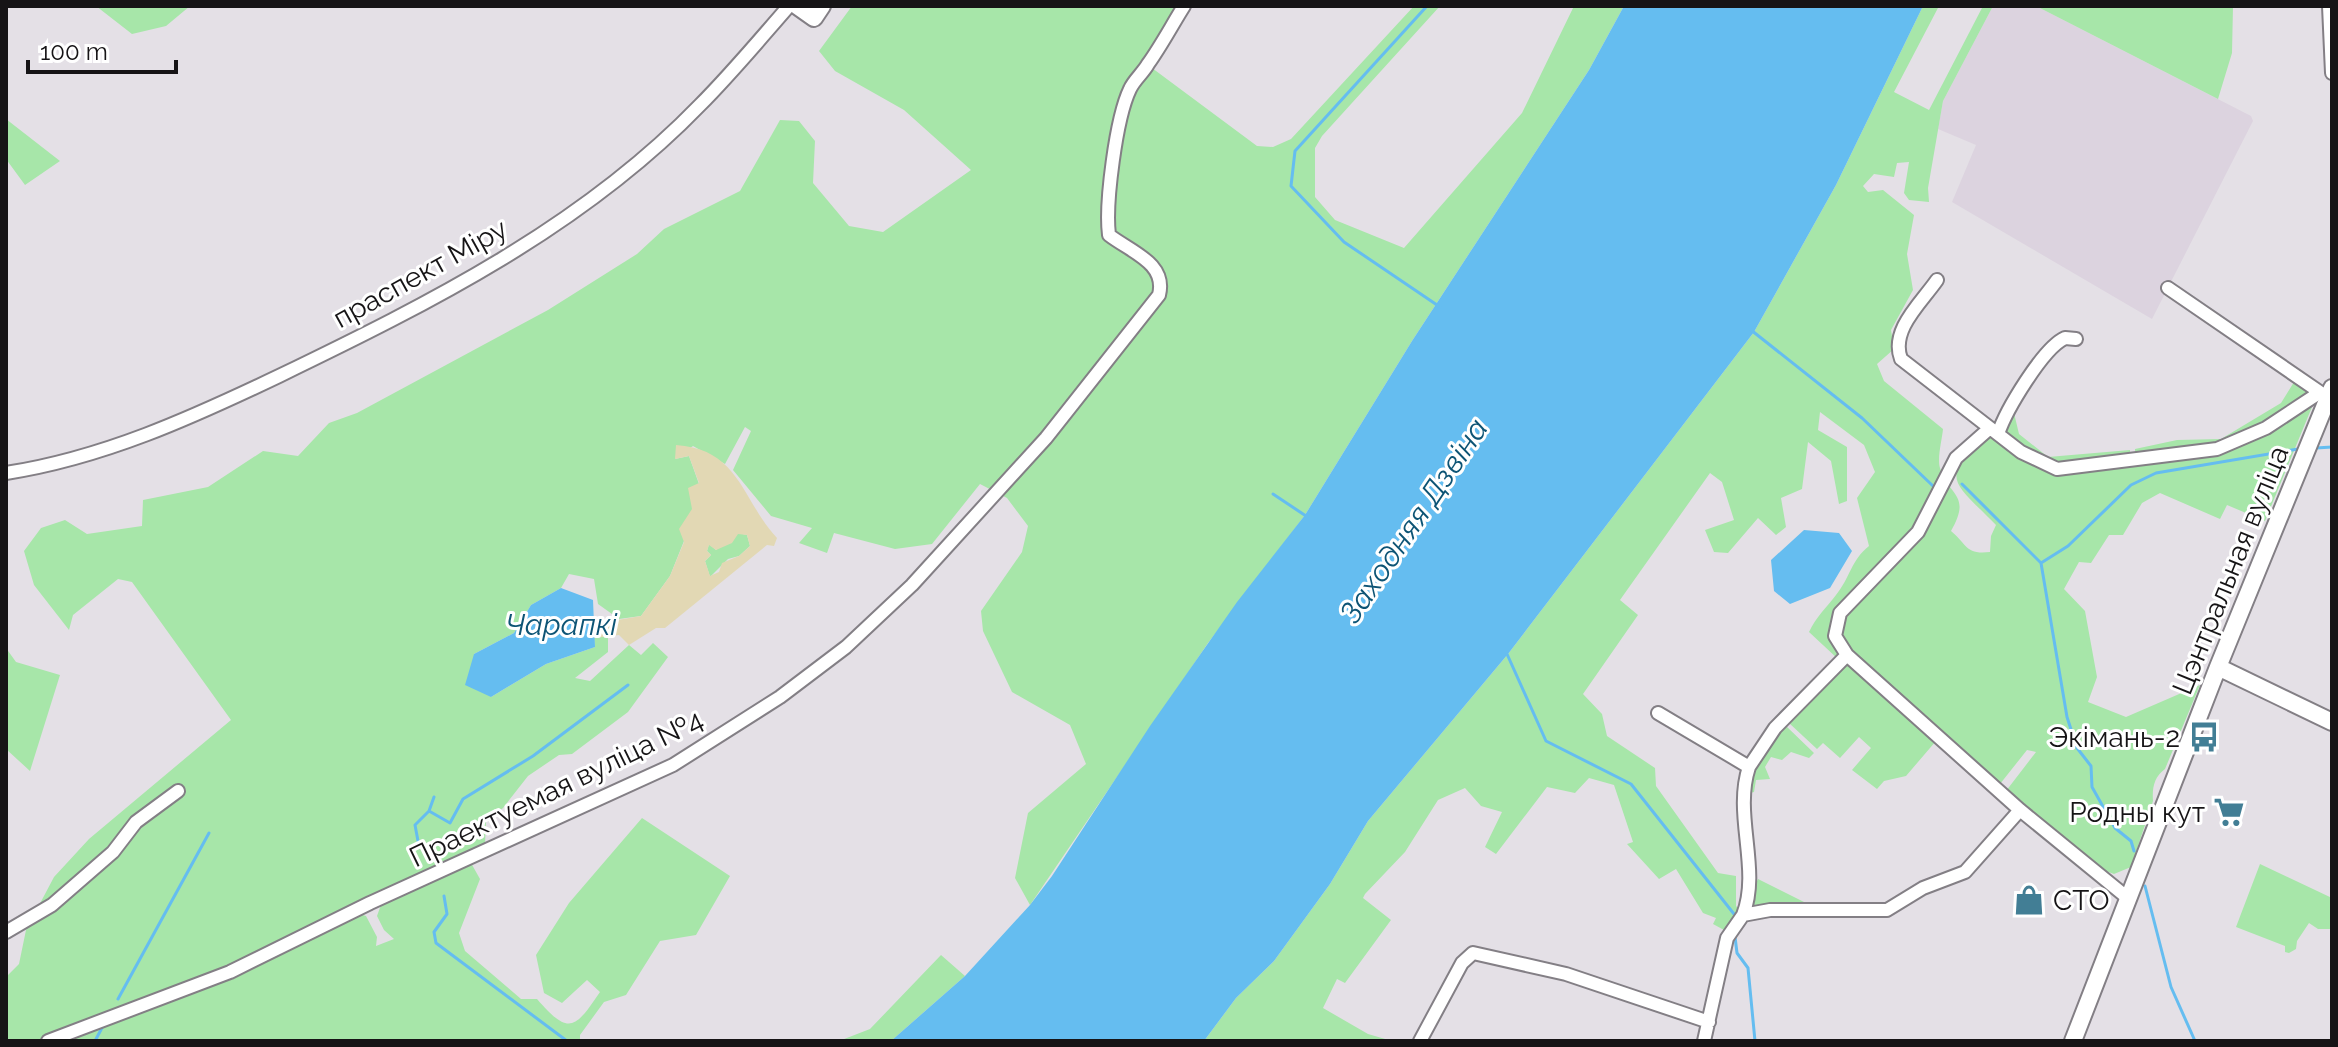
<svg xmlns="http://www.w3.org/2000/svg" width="2338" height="1047" viewBox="0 0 2338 1047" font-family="Raleway,sans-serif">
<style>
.built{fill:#dcd3df}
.green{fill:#a7e6a9}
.sand{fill:#e2d8b4;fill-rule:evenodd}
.water{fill:#65bdf0}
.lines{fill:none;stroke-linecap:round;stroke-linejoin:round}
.stream{stroke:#65bdf0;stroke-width:3}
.street-casing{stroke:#837f85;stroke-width:16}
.secondary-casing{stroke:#837f85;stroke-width:20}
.street{stroke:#fff;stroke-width:12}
.secondary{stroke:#fff;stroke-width:16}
.labels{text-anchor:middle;stroke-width:6;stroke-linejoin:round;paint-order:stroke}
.street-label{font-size:28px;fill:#161416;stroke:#fff}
.poi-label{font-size:28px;fill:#161416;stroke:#fff;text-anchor:end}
.water-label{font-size:30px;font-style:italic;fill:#0d5475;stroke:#fff}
</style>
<rect width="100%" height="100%" fill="#e4e0e6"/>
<path class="built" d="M1993 6H2036L2251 116 2253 121 2152 319 1952 202 1976 145 1938 129 1943 101Z"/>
<path class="green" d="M96 6H190L166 26 132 34Z
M852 6H1188L1152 68 1257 146 1273 147 1291 139 1414 6H1440L1322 136 1315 148V197L1335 220 1404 248 1522 113 1574 6H1624L1589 70 1412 341 1305 515 1208 643 1030 905 1015 878 1028 813 1086 764 1070 725 1012 692 983 631 981 611 1022 552 1028 526 1007 498 980 484 932 544 895 549 834 533 827 553 799 543 812 528 771 516 733 470 751 431 745 427 725 464 693 446 675 459 689 456 699 484 684 541 670 576 641 616 619 619 598 604 594 579 569 574 561 588 531 605 514 633 474 654 491 697 546 664 595 647 594 638 608 636V652L575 678 590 681 629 645 641 655 653 643 668 657 628 712 572 754 559 755 528 776 503 808 486 822 485 844 226 968 36 1041H6V977L19 964 26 930 54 877 89 839 231 720 132 582 118 579 73 615 69 630 34 585 24 551 41 528 65 520 87 534 142 526 143 500 208 487 263 451 298 456 329 423 357 413 548 310 637 254 664 229 740 191 780 120 799 121 815 141 813 183 849 226 883 232 971 170 904 110 835 71 819 51Z
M1923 6H1939L1894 92 1929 110 1983 6H1993L1943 101 1928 188 1929 202 1909 200 1904 193 1909 162 1897 163 1894 177 1874 174 1863 186 1868 192 1883 190 1914 215 1907 254 1913 290 1891 330 1894 349 1877 364 1884 381 1943 429C1942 440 1937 458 1940 468 1949 497 1972 494 1951 531 1967 544 1965 555 1990 552L1991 536 1996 525C1952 480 1937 478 1991 434L2035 464 2206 455 2310 405 2312 407 2265 521 2227 505 2220 519 2160 493 2142 503 2123 535H2109L2091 563 2079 562 2064 589 2085 611 2097 677 2088 702 2126 717 2200 685 2165 769C2154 777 2152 788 2153 801L2131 867 2114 874 2098 868 2006 791 2036 752 2027 750 2000 784 1841 644 1834 618 1830 631 1841 654 1838 659 1809 632C1816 617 1826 608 1836 595 1850 578 1851 560 1869 546L1857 498 1875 472 1864 445 1820 412 1818 430 1847 447V501L1839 504 1831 461 1808 442 1802 489 1781 498 1786 527 1776 535 1758 518 1728 553 1714 552 1705 530 1734 520 1722 482 1710 473 1620 600 1638 615 1583 694 1602 714 1607 736 1655 768 1656 786 1718 873 1736 876V906L1742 913 1758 879 1812 906 1768 908 1724 930 1713 924 1716 918 1703 913 1676 869 1659 879 1627 844 1633 842 1614 785 1589 778 1575 793 1547 787 1496 854 1485 847 1502 812 1481 806 1465 788 1438 800 1405 852 1365 894 1363 898 1391 920 1345 983 1337 979 1323 1008 1368 1034 1392 1041H1204L1236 998 1274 961 1330 884 1368 821 1508 654 1754 332 1836 185Z
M2036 6H2233L2232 53 2218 99Z
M6 119 60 161 25 185 6 159Z
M2294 382 2310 391 2301 403 2230 442 2135 455V449L2177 440 2221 439 2281 403Z
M2014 413 2019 434 2048 457 2130 450V456L2047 465 2007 436 2005 429Z
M738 533 747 535 750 546 739 556 728 559 710 577 705 561 711 555 707 551 709 544 716 550Z
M6 648 16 662 60 675 30 771 6 749Z
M1848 662 1936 741 1906 776 1884 781 1877 789 1852 770 1871 748 1859 737 1840 758 1823 743 1817 749 1789 723V719Z
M1785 725 1814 753 1809 758 1791 752 1782 760 1771 757 1765 767 1770 779 1756 780 1754 792 1746 794C1748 770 1766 740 1785 725Z
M642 818 730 876 696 935 660 941 626 995 604 1002 580 1035V1041H65L360 914 366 916 377 937 376 946 394 939 384 930 377 916 382 902 471 863 480 879 459 933 465 951 521 999H537C569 1036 575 1029 600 992L587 980 562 1003 544 993 536 955 569 903Z
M2260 864 2332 898V929H2318L2309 923 2297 941 2296 949 2289 953 2285 952V946L2236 927Z
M941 955 965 976 891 1041H839L870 1029Z"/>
<path class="sand" d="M676 445C740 449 742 501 777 538L774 546 767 545 665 628H656L629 645 619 635 594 638V624L641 616 670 576 684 542 679 529 692 509 688 488 699 483 689 456 675 459ZM738 534 747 535 750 546 739 556 722 563 719 572 710 576 705 561 711 555 707 551 709 545 716 550 732 543Z"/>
<path class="water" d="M1624 6H1923L1836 185 1754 332 1508 654 1368 821 1330 884 1274 961 1236 998 1204 1041H891L965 976 1030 905 1052 876 1150 726 1237 602 1305 515 1412 341 1589 70Z
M1804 530 1839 533 1852 551 1830 588 1790 604 1774 591 1771 560Z
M561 588 593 600 595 647 546 664 491 697 465 685 474 654 514 633 531 605Z"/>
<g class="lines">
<path class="stream" d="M1427 6 1295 151 1291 186 1344 242 1440 307
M1751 330 1862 418 1933 486
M2316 448 2332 447
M1962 484 2041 563 2067 717 2077 748 2091 766 2092 787 2115 828 2131 841 2134 851
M1273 494 1306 516
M2041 563 2068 546 2131 485 2156 473 2298 449
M1507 654 1546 741 1631 784 1734 914
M429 811 450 823 463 799 533 756 628 685
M418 841 415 825 429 811 434 797
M2145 886 2171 987 2195 1041
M444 896 447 914 434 932 436 943 567 1041
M1735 937 1737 953 1748 968 1755 1041
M118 999 209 833
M95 1041 104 1024"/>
<g class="street-casing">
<path id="street" d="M2329 6 2332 73
M1937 280C1921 303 1890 330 1901 359L2021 452 2057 469 2217 449 2266 428 2319 393
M2168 288 2324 395
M1998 434C2006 410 2043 348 2065 338L2076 339
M6 473C103 458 191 418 279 376 430 303 582 227 700 105 731 74 760 39 789 6
M1847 655 1835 636 1840 613 1918 532 1956 458 1990 428
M1658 713 1749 767 1775 728 1847 655 2020 810 2129 899
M1743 915C1761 869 1733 815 1749 767
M6 932 52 905 113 852 136 822 178 791
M48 1041 230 972 370 903 673 765 780 697 846 647 912 585 1046 438 1159 295C1167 263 1131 252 1109 235 1105 204 1116 118 1130 89 1134 80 1143 73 1148 64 1161 46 1172 25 1184 6
M1420 1041 1462 963 1473 953 1566 974 1709 1022
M1704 1041 1727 938 1743 915 1770 910H1887L1923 888 1965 872 2020 810"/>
</g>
<g class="secondary-casing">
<path id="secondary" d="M797 6 814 18 822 6
M2218 667 2332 722
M2073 1041 2218 667 2332 388"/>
</g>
<use href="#street" class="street"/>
<use href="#secondary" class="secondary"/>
</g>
<defs>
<g id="bus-bare" transform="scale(2.4)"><path d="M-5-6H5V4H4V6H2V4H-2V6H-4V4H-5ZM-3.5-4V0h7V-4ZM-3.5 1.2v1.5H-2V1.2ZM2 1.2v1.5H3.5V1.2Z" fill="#427e95" stroke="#fff" stroke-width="2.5" paint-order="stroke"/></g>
<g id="supermarket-bare" transform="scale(2.4)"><path d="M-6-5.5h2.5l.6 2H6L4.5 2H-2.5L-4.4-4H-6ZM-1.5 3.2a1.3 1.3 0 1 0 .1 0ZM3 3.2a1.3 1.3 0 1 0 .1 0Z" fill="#427e95" stroke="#fff" stroke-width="2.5" paint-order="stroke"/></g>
<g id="shop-bare" transform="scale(2.4)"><path d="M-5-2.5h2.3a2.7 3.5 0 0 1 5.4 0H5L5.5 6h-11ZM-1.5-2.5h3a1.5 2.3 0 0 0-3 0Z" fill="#427e95" stroke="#fff" stroke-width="2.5" paint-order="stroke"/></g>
</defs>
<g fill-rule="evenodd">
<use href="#bus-bare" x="2204" y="737"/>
<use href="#supermarket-bare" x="2229" y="812"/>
<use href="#shop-bare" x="2029" y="900"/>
</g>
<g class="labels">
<g class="street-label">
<text transform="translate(420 273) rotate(-29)" y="10">праспект Міру</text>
<text transform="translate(2230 570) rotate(-68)" y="10">Цэнтральная вуліца</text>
<text transform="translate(556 788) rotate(-26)" y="10">Праектуемая вуліца №4</text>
</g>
<g class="poi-label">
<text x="2180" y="747">Экімань-2</text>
<text x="2205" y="822">Родны кут</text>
<text x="2053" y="910" text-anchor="start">СТО</text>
</g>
<g class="water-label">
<text transform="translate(1414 521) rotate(-56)" y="10">Заходняя Дзвіна</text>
<text x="561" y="635">Чарапкі</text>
</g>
</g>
<rect width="2338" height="1047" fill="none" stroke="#161416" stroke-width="16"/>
<path d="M28 60v12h148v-12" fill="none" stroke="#161416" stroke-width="4"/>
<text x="40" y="60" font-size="24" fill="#161416" stroke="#ffffff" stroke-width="6" paint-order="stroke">100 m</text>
</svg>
